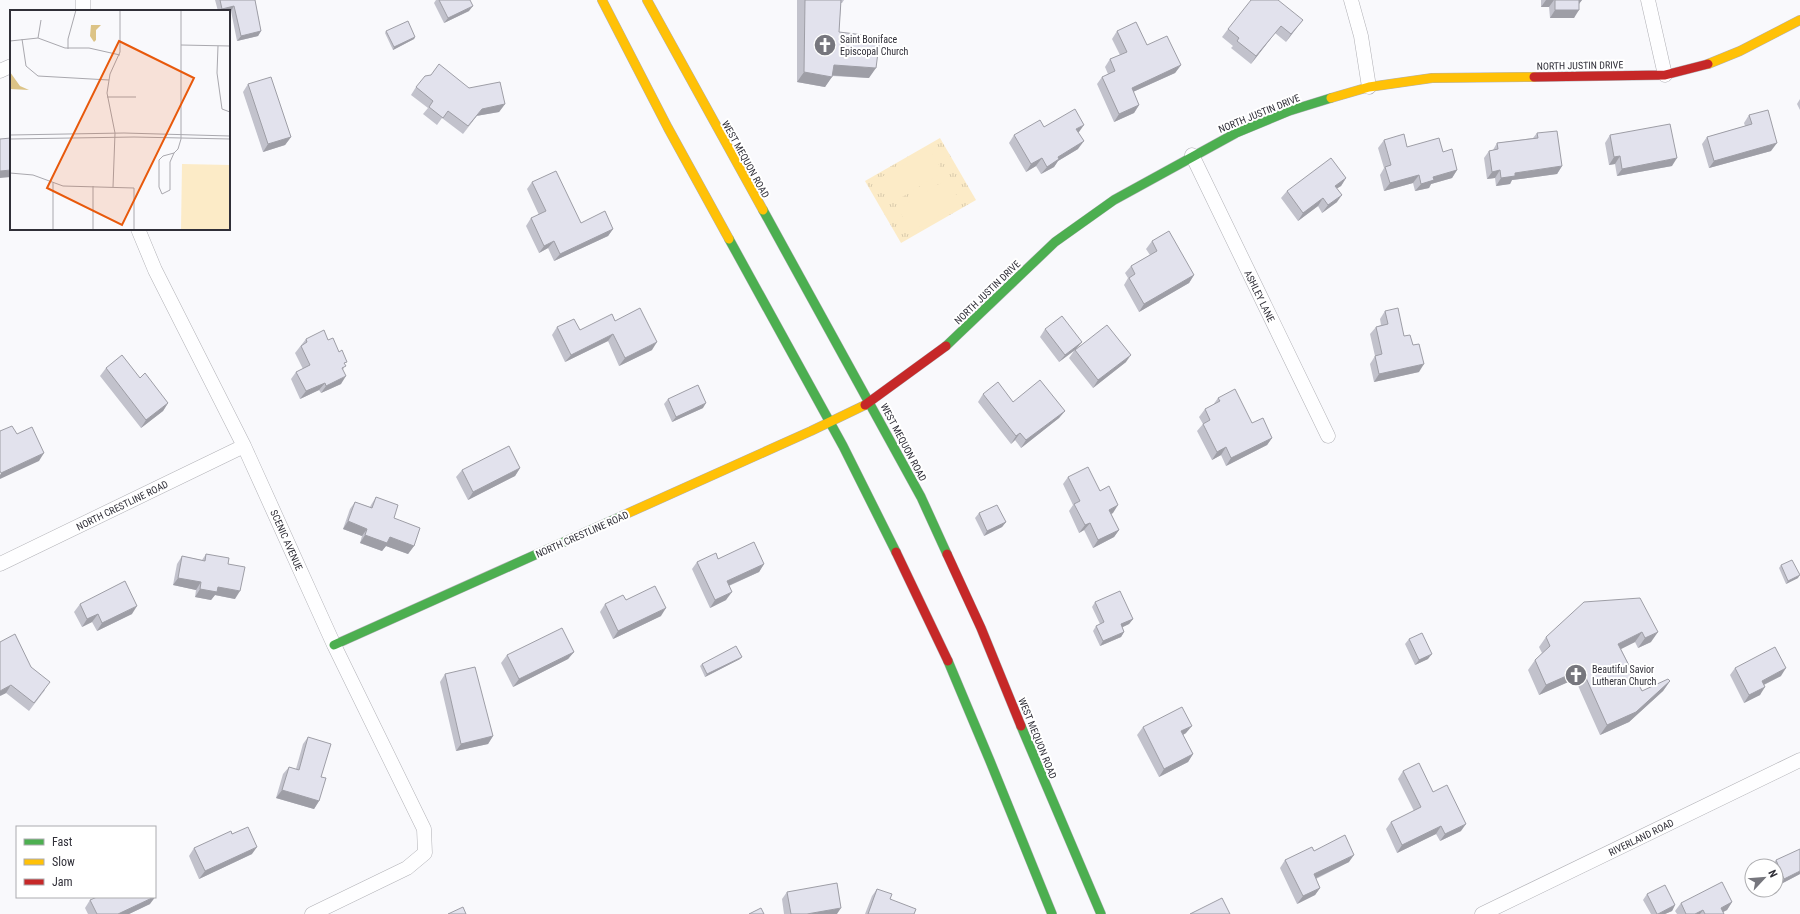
<svg xmlns="http://www.w3.org/2000/svg" width="1800" height="914" viewBox="0 0 1800 914" font-family="'Roboto Condensed',sans-serif">
<style>
.grass{fill:url(#grass-tufts)}
.garden{fill:#fcebc7}
.lines{fill:none;stroke-linecap:round;stroke-linejoin:round}
.street-casing{stroke:#b1b1b6;stroke-width:15}
.fast-casing{stroke:#b1b1b6;stroke-width:10}
.slow-casing{stroke:#b1b1b6;stroke-width:10}
.jam-casing{stroke:#b1b1b6;stroke-width:10}
.street{stroke:#fefeff;stroke-width:14}
.fast{stroke:#4caf50;stroke-width:9}
.slow{stroke:#ffc107;stroke-width:9}
.jam{stroke:#c62828;stroke-width:9}
.wall{fill:#c2c2cc}
.shaded-wall{fill:#9e9ea6}
.building{fill:#e2e2ed;stroke:#9e9ea6}
.labels{text-anchor:middle;stroke-width:4;stroke-linejoin:round;paint-order:stroke}
.poi-label{font-size:10px;fill:#302f38;stroke:#fff;text-anchor:start}
.street-label{font-size:10px;fill:#302f38;stroke:#fff}
.inset-road{fill:none;stroke:#a9a8ae;stroke-width:1}
.view{fill:#e8590c;fill-opacity:0.15;stroke:#e8590c;stroke-width:2}
.inset-edge{fill:none;stroke:#302f38;stroke-width:2}
</style>
<defs>
<pattern id="grass-tufts" width="24" height="20" patternUnits="userSpaceOnUse"><rect width="24" height="20" fill="#fcebc7"/><path d="M3 7l-1-3M5 7V3M7 7l1-3M15 17l-1-3M17 17v-4M19 17l1-3" fill="none" stroke="#d8caac"/></pattern>
</defs>
<rect width="100%" height="100%" fill="#f9f9fc"/>
<path class="grass" d="M940 138 976 200 901 243 865 181Z"/>
<path class="garden" d="M930 149 943 172 894 202 880 178Z
M947 179 961 203 911 232 898 209Z"/>
<g class="lines">
<g class="street-casing">
<path id="street" d="M83 0V11
M1351 0 1361 36 1369 87
M1648 0 1665 75
M0 71 11 66
M1192 155 1328 436
M138 229 155 270 244 446 334 645 424 829 425 853 407 868 312 914
M0 564 244 446
M1482 914 1800 760"/>
</g>
<g class="fast-casing">
<path id="fast" d="M763 210 921 497 947 554
M729 239 843 446 896 552
M946 346 1055 242 1114 200 1236 133 1289 111 1331 98
M334 645 624 515
M948 661 990 761 1052 914
M1021 726 1101 914"/>
</g>
<g class="slow-casing">
<path id="slow" d="M602 0 668 128 729 239
M647 0 763 210
M1708 64 1740 51 1800 20
M1331 98 1369 87 1432 78 1534 77
M624 515 811 431 865 405"/>
</g>
<g class="jam-casing">
<path id="jam" d="M1534 77 1665 75 1708 64
M865 405 946 346
M896 552 948 661
M947 554 981 628 1021 726"/>
</g>
<use href="#street" class="street"/>
<use href="#fast" class="fast"/>
<use href="#slow" class="slow"/>
<use href="#jam" class="jam"/>
</g>
<path class="wall" d="M215 0H255L261 31 258 36 237 41 231 11H218Z
M436 0H470L469 11 444 23 434 3Z
M797 0H844L842 3H841L839 32 869 78 832 76 825 87 797 82Z
M1541 0H1582L1579 4 1574 18H1550L1549 7H1541Z
M1303 20 1286 42 1275 33 1251 64 1231 48 1233 46 1222 37 1228 29Z
M386 31 415 37 414 39 393 50 385 33Z
M1117 31 1147 45 1181 65 1175 73 1133 92 1139 105 1134 113 1114 122 1097 84 1102 77 1108 74 1105 67 1110 59 1120 55 1112 39Z
M248 84 291 137 285 145 263 152 243 92Z
M416 87 469 88 505 104 499 112 476 116 463 134 442 118 437 125 423 114 428 108 411 95Z
M1800 99V110L1797 104Z
M1749 115 1771 151 1709 168 1702 144 1707 137 1745 126 1744 123Z
M1044 127 1078 132V149L1058 161 1054 167 1041 174 1036 166 1026 172 1009 143 1014 135Z
M1537 133 1562 166 1557 174 1512 180 1510 184 1496 186 1495 178 1487 179 1484 158 1489 151 1493 150 1497 143 1533 138Z
M1610 135 1672 166 1617 176 1615 164 1609 165 1605 143Z
M1384 140 1407 147 1443 152 1457 170 1452 178 1431 184 1429 188 1415 191 1413 183 1384 191 1380 175 1384 168 1378 148Z
M1346 178 1341 186 1337 188V202L1322 213 1318 206 1298 221 1281 198 1287 191Z
M532 182 581 223 613 229 608 236 554 261 548 248 539 253 526 226 531 218 539 215 527 189Z
M1152 241 1194 275 1189 283 1139 312 1124 285 1128 278 1125 273 1131 266 1150 255 1146 249Z
M1385 311 1404 336 1419 372 1374 382 1370 364 1375 356 1370 334 1376 327 1381 325 1380 319Z
M615 321 652 350 619 366 608 341 565 362 552 335 557 327 580 330Z
M1045 329 1082 342 1077 348 1126 362 1093 388 1069 358 1074 351 1059 362 1040 337Z
M306 339 328 340 345 365 343 370 341 384 321 393 319 390 300 399 291 379 296 372 303 369 295 353Z
M106 368 140 378 168 403 163 411 141 428 100 376Z
M983 394 1013 402 1065 411 1059 418 1021 448 1015 440 1011 444 978 402Z
M1218 398 1272 438 1267 445 1226 466 1221 455 1212 460 1197 431 1203 424 1199 417 1205 409 1213 405Z
M668 399 703 408 672 422 664 404Z
M520 468 515 476 468 500 456 477 462 470Z
M1068 477 1100 491 1113 513 1111 514 1119 530 1114 537 1093 548 1084 530 1079 533 1069 511 1073 505 1063 484Z
M376 497 394 518 414 546 408 554 386 546 382 551 360 543 362 536 343 529 350 509 355 502 370 507 371 505Z
M979 513 1006 522 1002 527 984 536 975 518Z
M206 554 228 564 235 599 215 595 211 600 195 597 196 590 173 585 177 564 182 556 202 560Z
M718 559 764 564 759 572 729 586 726 600 710 608 692 569 697 562Z
M1781 565 1798 578 1786 584 1779 568Z
M1640 598 1651 642 1638 648 1635 642 1621 649 1642 691 1670 681 1663 691 1629 722 1600 735 1575 679 1539 695 1528 670 1535 660 1542 653 1539 647 1546 637Z
M626 600 661 616 613 639 600 612 605 604Z
M1095 602 1133 619 1129 624 1122 627 1124 632 1121 637 1100 646 1093 631 1096 626 1100 624 1092 607Z
M80 604 132 614 97 631 92 622 82 627 74 612Z
M1409 639 1428 659 1415 665 1405 644Z
M574 652 568 659 513 687 501 663 507 655Z
M740 659 705 677 700 666 702 664Z
M31 667 45 690 29 711 6 693 0 696Z
M1735 668 1781 676 1764 685 1760 695 1744 703 1730 675Z
M445 674 493 736 488 744 456 751 440 682Z
M1143 727 1186 733 1183 735 1193 754 1188 762 1159 777 1137 735Z
M308 737 319 801 314 809 276 798 283 774 289 767 296 769 303 744Z
M1403 771 1433 792 1461 831 1440 841 1436 834 1397 853 1386 829 1391 822 1414 811 1398 779Z
M232 834 252 854 199 879 189 856 194 848Z
M1314 851 1349 862 1316 879 1320 888 1315 895 1297 904 1280 868 1285 860Z
M1776 860 1800 874 1781 884 1776 874V866H1772Z
M877 889 890 899 914 914H865L872 896Z
M787 892 837 914H784L782 899Z
M1647 894 1675 905 1672 911 1665 914H1651L1643 900Z
M90 900 150 904 129 914H88L85 908Z
M1732 902 1727 910 1723 912 1724 914H1677L1675 911 1681 903Z"/>
<path class="shaded-wall" d="M1546 0H1554L1549 7H1541Z
M1577 0H1582L1578 5Z
M234 6 231 11H220L222 9Z
M473 6 469 11 444 23 448 18Z
M1555 10H1579L1574 18H1550Z
M1303 20 1297 27 1286 42 1291 34Z
M1281 26 1275 33 1251 64 1256 56Z
M261 31 258 36 237 41 241 36Z
M415 37 414 39 393 50 394 47Z
M834 65 876 68 869 78 827 75Z
M1181 65 1175 73 1126 95 1132 88Z
M804 72 832 77 825 87 797 82Z
M505 104 499 112 476 116 463 134 482 109Z
M1139 105 1134 113 1114 122 1119 114Z
M1084 125 1079 132 1071 137 1076 129Z
M291 137 285 145 263 152 268 144Z
M1084 141 1078 149 1058 161 1054 167 1041 174 1047 167 1058 157Z
M1777 143 1771 151 1709 168 1714 161Z
M1620 156 1615 164 1609 165 1614 157Z
M1042 158 1036 166 1026 172 1031 164Z
M1677 158 1672 166 1617 176 1622 169Z
M1562 166 1557 174 1512 180 1510 184 1496 186 1501 178 1515 173Z
M11 170V177L0 178V171Z
M1457 170 1452 178 1431 184 1429 188 1415 191 1421 184 1433 177Z
M1500 170 1495 178 1487 179 1492 172Z
M1419 175 1413 183 1384 191 1390 183Z
M1346 178 1341 186 1330 193 1335 186Z
M1342 195 1337 202 1322 213 1328 205Z
M1323 198 1318 206 1298 221 1303 213Z
M613 229 608 236 554 261 560 254Z
M554 241 548 248 539 253 544 246Z
M1194 275 1189 283 1139 312 1144 304Z
M613 334 608 341 565 362 571 355Z
M657 342 652 350 619 366 625 358Z
M1082 342 1076 349 1059 362 1065 355Z
M1131 355 1126 362 1093 388 1098 380Z
M1424 364 1419 372 1374 382 1379 374Z
M346 376 341 384 321 393 326 386Z
M325 383 319 390 300 399 306 391Z
M168 403 163 411 141 428 146 420Z
M706 403 703 408 672 422 676 417Z
M1065 411 1059 418 1021 448 1026 440Z
M1020 433 1015 440 1011 444 1016 436Z
M1272 438 1267 445 1226 466 1231 458Z
M1226 447 1221 455 1212 460 1217 452Z
M44 453 39 461 0 479V475L1 473Z
M520 468 515 476 468 500 473 492Z
M1118 505 1113 513 1104 517 1109 510Z
M348 521 367 529 362 536 343 529Z
M1006 522 1002 527 984 536 987 531Z
M1090 523 1084 530 1079 533 1085 525Z
M1119 530 1114 537 1093 548 1098 540Z
M365 535 390 537 414 546 408 554 386 546 382 551 360 543Z
M764 564 759 572 721 589 727 581Z
M1800 575 1798 578 1786 584 1788 581Z
M178 578 201 582 196 590 173 585Z
M218 587 240 591 235 599 215 595 211 600 195 597 200 589Z
M732 592 726 600 710 608 715 600Z
M137 606 132 614 97 631 102 623Z
M666 608 661 616 613 639 618 631Z
M98 614 92 622 82 627 87 619Z
M1133 619 1129 624 1117 630 1121 624Z
M1124 632 1121 637 1100 646 1103 641Z
M1642 632 1635 642 1611 654 1618 644Z
M1658 632 1651 642 1638 648 1645 638Z
M574 652 568 659 513 687 519 679Z
M1432 654 1428 659 1415 665 1419 660Z
M742 657 740 659 705 677 707 674Z
M1786 668 1781 676 1757 688 1762 681Z
M1582 669 1575 679 1539 695 1546 685Z
M1670 681 1663 691 1629 722 1600 735 1607 725Z
M11 685 6 693 0 696V691Z
M1765 687 1760 695 1744 703 1749 695Z
M1192 726 1186 733 1176 739 1181 731Z
M493 736 488 744 456 751 461 744Z
M1193 754 1188 762 1159 777 1164 769Z
M282 790 319 801 314 809 276 798Z
M1466 824 1461 831 1440 841 1445 834Z
M1441 826 1436 834 1397 853 1402 845Z
M257 847 252 854 199 879 205 871Z
M1354 855 1349 862 1308 882 1314 874Z
M1800 871V874L1781 884 1784 879Z
M1320 888 1315 895 1297 904 1303 896Z
M156 896 150 904 129 914H118Z
M1732 902 1727 910 1719 914 1721 908Z
M1675 905 1672 911 1665 914H1658Z
M841 908 837 914H807Z
M1703 910 1700 914H1695Z"/>
<path class="building" d="M220 0H255L261 31 241 36 234 6 222 9Z
M439 0H470L473 6 448 18Z
M805 0H841L839 32 880 37 876 68 834 65 832 77 804 72Z
M1251 0H1278L1303 20 1291 34 1281 26 1256 56 1237 41 1239 38 1228 29Z
M1555 0H1579V10H1555Z
M408 21 415 37 394 47 386 31Z
M1136 22 1147 45 1167 36 1181 65 1132 88 1139 105 1119 114 1102 77 1115 71 1110 59 1127 52 1117 31Z
M439 64 469 88 500 82 505 104 482 109 468 126 448 111 443 118 429 107 433 101 416 87 425 76 431 75Z
M271 77 291 137 268 144 248 84Z
M1075 109 1084 125 1076 129 1084 141 1058 157 1059 159 1047 167 1042 158 1031 164 1014 135 1040 120 1044 127Z
M1768 110 1777 143 1714 161 1707 137 1752 124 1749 115Z
M1670 124 1677 158 1622 169 1620 156 1614 157 1610 135Z
M1557 131 1562 166 1515 173V176L1501 178 1500 170 1492 172 1489 151 1498 149 1497 143 1538 138 1537 133Z
M1404 134 1407 147 1439 138 1443 152 1452 149 1457 170 1433 177 1434 180 1421 184 1419 175 1390 183 1385 167 1391 165 1384 140Z
M11 138V170L0 171V139Z
M1331 158 1346 178 1335 186 1342 195 1328 205 1323 198 1303 213 1287 191Z
M556 171 581 223 605 211 613 229 560 254 554 241 544 246 531 218 546 211 532 182Z
M1169 231 1194 275 1144 304 1129 278 1135 274 1131 266 1157 251 1152 241Z
M640 308 657 342 625 358 613 334 571 355 557 327 574 319 580 330 612 314 615 321Z
M1398 308 1404 336 1410 335 1413 345 1419 344 1424 364 1379 374 1375 356 1382 354 1376 327 1388 324 1385 311Z
M1062 316 1082 342 1065 355 1045 329Z
M1107 325 1131 355 1098 380 1075 350Z
M324 330 328 340 333 338 339 352 342 350 347 362 344 363 346 366 342 368 346 376 326 386 325 383 306 391 296 372 310 365 301 346 307 342 306 339Z
M122 355 140 378 145 373 168 403 146 420 106 368Z
M1040 380 1065 411 1026 440 1020 433 1016 436 983 394 998 382 1013 402Z
M698 385 706 403 676 417 668 399Z
M1235 389 1252 423 1263 418 1272 438 1231 458 1226 447 1217 452 1203 424 1210 420 1205 409 1220 401 1218 398Z
M12 426 17 434 32 427 44 453 1 473 0 471V431Z
M509 446 520 468 473 492 462 470Z
M1088 467 1100 491 1109 486 1118 505 1109 510 1119 530 1098 540 1090 523 1085 525 1074 504 1080 501 1068 477Z
M376 497 398 505 394 518 420 528 414 546 390 537 387 543 365 535 367 529 348 521 355 502 372 508Z
M997 505 1006 522 987 531 979 513Z
M754 542 764 564 727 581 732 592 715 600 697 562 716 553 718 559Z
M206 554 229 558 228 564 245 567 240 591 218 587 217 592 200 589 201 582 178 578 182 556 205 561Z
M1792 560 1800 575 1788 581 1781 565Z
M125 581 137 606 102 623 98 614 87 619 80 604Z
M655 586 666 608 618 631 605 604 623 595 626 600Z
M1120 591 1133 619 1121 624 1124 632 1103 641 1096 626 1104 622 1095 602Z
M1640 598 1658 632 1645 638 1642 632 1618 644 1642 691 1668 679 1670 681 1636 712 1607 725 1582 669 1546 685 1535 660 1550 646 1546 637 1584 602Z
M562 628 574 652 519 679 507 655Z
M1422 633 1432 654 1419 660 1409 639Z
M15 634 31 667 50 682 34 703 11 685 0 691V642Z
M736 646 742 657 707 674 702 664Z
M1775 647 1786 668 1762 681 1765 687 1749 695 1735 668Z
M475 667 493 736 461 744 445 674Z
M1182 707 1192 726 1181 731 1193 754 1164 769 1143 727Z
M308 737 331 744 321 777 326 778 319 801 282 790 289 767 299 770Z
M1419 763 1433 792 1447 785 1466 824 1445 834 1441 826 1402 845 1391 822 1421 807 1403 771Z
M248 827 257 847 205 871 194 848 231 831 232 834Z
M1345 835 1354 855 1314 874 1320 888 1303 896 1285 860 1312 847 1314 851Z
M1800 849V871L1784 879 1776 860Z
M1722 882 1732 902 1721 908 1724 914H1705L1703 910 1695 914H1686L1681 903Z
M837 883 841 908 807 914H791L787 892Z
M1665 885 1675 905 1658 914H1657L1647 894Z
M877 889 892 894 890 899 916 909 914 914H868Z
M97 897H154L118 914H97L90 900Z
M1222 898 1230 914H1190Z
M463 907 466 914H448Z
M761 908 764 914H749Z"/>
<defs>
<g id="church-disc" transform="scale(1.15)"><circle r="9.5" fill="#76767d" stroke="#fff"/><path d="M-1.2-6h2.4v3.5h3.3v2.4h-3.3V6h-2.4V-.1h-3.3v-2.4h3.3Z" fill="#fff"/></g>
</defs>
<g fill-rule="evenodd">
<use href="#church-disc" x="825" y="45"/>
<use href="#church-disc" x="1576" y="675"/>
</g>
<g class="labels">
<g class="poi-label">
<text x="840" y="43">Saint Boniface<tspan x="840" dy="12">Episcopal Church</tspan></text>
<text x="1592" y="673">Beautiful Savior<tspan x="1592" dy="12">Lutheran Church</tspan></text>
</g>
<g class="street-label">
<text transform="translate(1580 65) rotate(-1)" y="4">NORTH JUSTIN DRIVE</text>
<text transform="translate(1259 113) rotate(-22)" y="4">NORTH JUSTIN DRIVE</text>
<text transform="translate(746 159) rotate(61)" y="4">WEST MEQUON ROAD</text>
<text transform="translate(987 292) rotate(-44)" y="4">NORTH JUSTIN DRIVE</text>
<text transform="translate(1260 296) rotate(64)" y="4">ASHLEY LANE</text>
<text transform="translate(904 442) rotate(62)" y="4">WEST MEQUON ROAD</text>
<text transform="translate(122 505) rotate(-26)" y="4">NORTH CRESTLINE ROAD</text>
<text transform="translate(582 534) rotate(-24)" y="4">NORTH CRESTLINE ROAD</text>
<text transform="translate(287 540) rotate(66)" y="4">SCENIC AVENUE</text>
<text transform="translate(1038 738) rotate(68)" y="4">WEST MEQUON ROAD</text>
<text transform="translate(1641 837) rotate(-26)" y="4">RIVERLAND ROAD</text>
</g>
</g>
<g transform="translate(10 10)">
<rect width="220" height="220" fill="#f9f9fc"/>
<path d="M172 154 220 155V220H171Z" fill="#fcebc7"/>
<path d="M81 15H91L86 20V30L84 32 80 26ZM0 62 10 76 19 80 0 79Z" fill="#dcc386"/>
<path class="inset-road" d="M28 28 31 10M12 29 16 56 28 66 99 70M0 31 28 28 55 38H79L110 45M171 35 220 36M208 36 207 63 212 99 220 102M58 39V29L66 0M97 87H126M0 125 114 123 220 126M0 129 124 127 220 129M164 143 168 139 171 129V0M164 143 160 152V180L152 184 149 177V150L153 146ZM0 163 23 165 53 176 124 178V220M103 177 105 123 97 83 100 64 110 42V0M43 220V173M83 220V176"/>
<path class="view" d="M109 31 184 68 112 215 37 178Z"/>
<rect width="220" height="220" class="inset-edge"/>
</g>
<rect x="16" y="826" width="140" height="72" fill="#ffffff" stroke="#acacaf"/>
<rect x="24" y="839" width="20" height="6" fill="#4caf50" stroke="#acacaf"/>
<text x="52" y="846" font-size="12" fill="#302f38">Fast</text>
<rect x="24" y="859" width="20" height="6" fill="#ffc107" stroke="#acacaf"/>
<text x="52" y="866" font-size="12" fill="#302f38">Slow</text>
<rect x="24" y="879" width="20" height="6" fill="#c62828" stroke="#acacaf"/>
<text x="52" y="886" font-size="12" fill="#302f38">Jam</text>
<g transform="translate(1764 878) rotate(64)"><circle r="19" fill="#ffffff" stroke="#acacaf"/>
<path d="M0-3L7 15L0 10L-7 15Z" fill="#76767d"/>
<text y="-6" font-size="11" font-weight="bold" text-anchor="middle" fill="#302f38">N</text>
</g>
</svg>
